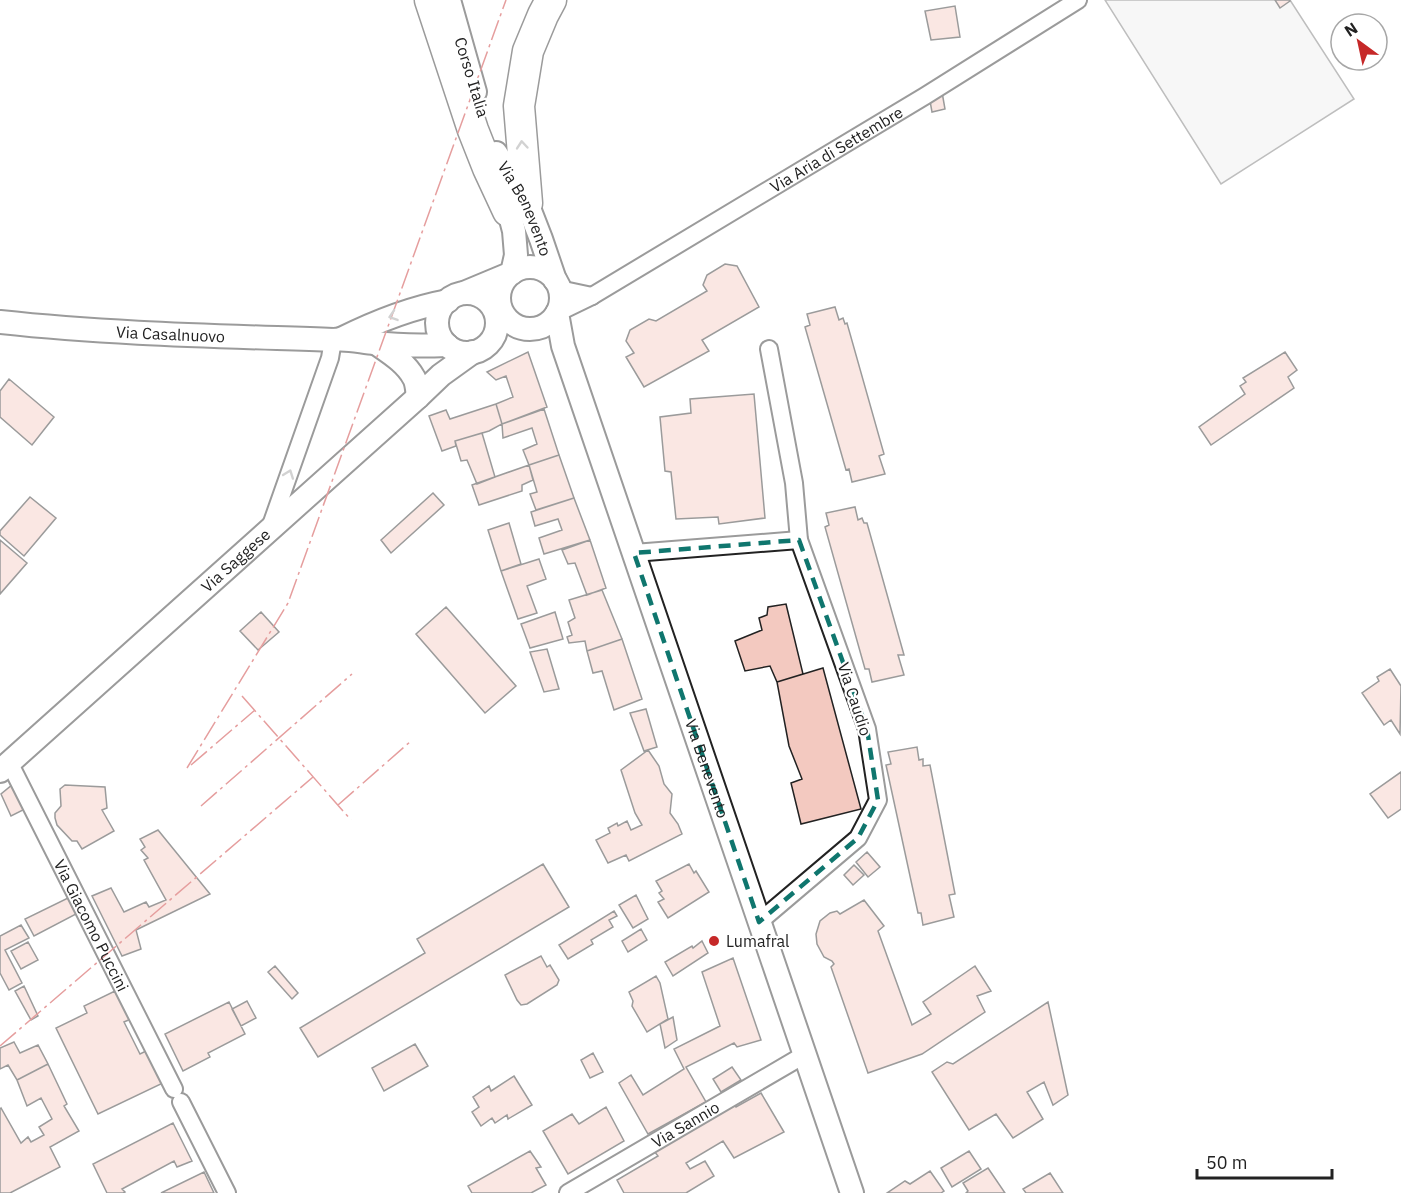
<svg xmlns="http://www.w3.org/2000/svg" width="1401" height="1193" viewBox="0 0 1401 1193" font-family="'IBM Plex Sans',sans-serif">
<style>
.parking{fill:#ededed;stroke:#6f6f6f;stroke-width:1.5}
.building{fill:#f3c9c0;stroke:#222;stroke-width:1.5}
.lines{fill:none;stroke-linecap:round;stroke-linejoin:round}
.street-casing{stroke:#222;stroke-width:20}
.secondary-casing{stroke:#222;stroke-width:26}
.highway-casing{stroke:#222;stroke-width:33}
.street{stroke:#fff;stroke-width:16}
.secondary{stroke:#fff;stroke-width:22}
.highway{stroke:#fff;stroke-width:30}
.power{stroke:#c62828;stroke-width:1.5;stroke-dasharray:21 4.5 3 4.5;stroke-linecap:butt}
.oneway{stroke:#9c9c9c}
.marked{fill:none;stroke:#0f766e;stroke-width:4.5;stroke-dasharray:12 8;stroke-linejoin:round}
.poi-dot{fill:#c62828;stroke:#fff;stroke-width:2}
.labels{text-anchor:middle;stroke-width:4.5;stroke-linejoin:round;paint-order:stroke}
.street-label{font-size:16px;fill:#222;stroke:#fff}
.poi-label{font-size:16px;fill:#222;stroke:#fff;text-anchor:start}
</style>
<rect width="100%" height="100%" fill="#fff"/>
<path class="parking" d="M1105 0H1290L1354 99 1221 184Z"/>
<path class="building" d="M1275 0H1289L1290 1 1280 8Z
M955 6 960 37 931 40 925 11Z
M942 92 945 109 932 112 930 101 934 100 933 93Z
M725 264 737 266 759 307 702 340 709 351 644 387 626 357 634 353 626 341 630 330 649 319 656 321 707 291 703 285 707 275Z
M835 307 839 320 843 318 845 324 847 323 884 454 879 456 885 474 852 482 849 469 846 470 805 327 810 325 807 314Z
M528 352 547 407 502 424 496 404 513 397 506 376 496 380 487 372Z
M1285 352 1297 370 1288 377 1294 388 1211 445 1199 427 1245 394 1240 386 1246 382 1243 378Z
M9 379 54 417 32 445 0 417V391Z
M754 394 765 518 719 524 718 517 676 519 671 472 665 471 660 417 691 413 690 399Z
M496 404 502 424 489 431 455 441 456 446 442 451 429 416 446 410 450 419Z
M544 409 559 455 529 465 523 450 537 444 532 428 503 438 502 424Z
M482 433 495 477 477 484 467 460 461 461 455 441Z
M559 455 574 498 536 510 530 494 537 492 529 465Z
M529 465 533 480 522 485V491L479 505 472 485Z
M433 493 444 505 391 553 381 540Z
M30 497 56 518 24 556 0 535V531Z
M574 498 590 540 544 554 539 538 562 530 558 519 535 526 531 512Z
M855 507 858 520 862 518 864 523H867L904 655H898L904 675 872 682 869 669H865L825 527 829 525 826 513Z
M509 523 521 564 501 571 488 530Z
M0 540 27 563 0 594Z
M590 540 606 588 587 595 575 563 568 564 562 550Z
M539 559 546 579 527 586 537 613 518 619 501 571Z
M602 590 622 639 587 651 585 641 569 643 567 637 572 635 568 622 575 618 569 600Z
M786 604 803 674 777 682 770 666 745 671 735 641 762 630 759 618 767 615 768 607Z
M446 607 516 686 485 713 416 634Z
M261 612 279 632 258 650 240 631Z
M555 612 563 639 530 648 521 624Z
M622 639 642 699 614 710 602 671 593 673 587 651Z
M547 649 559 689 544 692 530 652Z
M823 668 861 809 801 824 791 783 802 779 789 746 777 682Z
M1390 669 1401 686 1400 734 1391 720 1384 725 1362 693 1379 681 1377 677Z
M646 709 657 747 644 751 630 713Z
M917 747 919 760 923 759V766L930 765 955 894 949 895 954 917 923 925 921 913H918L886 765 891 764 888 752Z
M648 750 659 766 664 784 672 794 670 813 678 824 682 834 629 861 626 855 608 863 596 840 610 833 608 828 617 823 618 826 627 821 631 830 642 825 635 813 621 770Z
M1401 772V809L1388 818 1370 794Z
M12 785 25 809 11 816 1 794Z
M65 785 105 787 107 808 102 810 114 831 82 849 77 841H72L57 825 55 818V813L61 806 60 789Z
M158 830 210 894 136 930 141 949 122 956 92 896 111 888 124 912 146 902 149 907 166 900 144 860 148 858 141 850 145 847 140 839Z
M867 852 880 867 868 877 856 862Z
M543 864 569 907 318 1057 300 1028 425 953 417 939Z
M689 864 694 873 696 871 709 892 668 918 658 902 664 899 659 893 662 891 656 881Z
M854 865 864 875 853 885 844 875Z
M636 895 648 919 633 928 619 905Z
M70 897 78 913 34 936 25 919Z
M864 900 884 926 878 931 912 1025 931 1014 923 1002 975 966 991 991 977 996 985 1012 922 1054 868 1073 831 967 834 964 832 961 824 957 817 944 816 934 820 921 830 913 837 911 840 914Z
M614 911 617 916 609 920 613 927 591 940 593 944 568 959 559 945Z
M21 925 29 938 5 950 22 983 9 990 0 973V936Z
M641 929 647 940 628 952 622 941Z
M702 941 708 953 673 976 665 962 692 946 693 948Z
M28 942 38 960 21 969 11 951Z
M541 956 547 967 550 965 559 980 557 985 527 1004 521 1005 517 1000 505 975Z
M733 958 761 1040 737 1047 734 1043 686 1067 706 1102 648 1134 619 1083 631 1075 643 1095 684 1069 674 1049 720 1026 702 972Z
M275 966 298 993 292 999 268 972Z
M656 976 660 983 668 1019 647 1032 632 1006 633 1001 629 992Z
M24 986 38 1016 31 1020 15 991Z
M115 991 131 1019 124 1022 140 1054 146 1051 163 1083 98 1114 56 1028 87 1013 84 1006Z
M247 1001 256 1018 241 1026 232 1009Z
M229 1002 245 1034 208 1053 210 1057 183 1071 165 1034Z
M1048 1002 1068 1095 1053 1105 1044 1082 1027 1092 1043 1119 1013 1138 996 1114 969 1130 932 1072 947 1062 953 1064Z
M673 1017 677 1040 665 1048 660 1024Z
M14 1042 20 1053 38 1045 48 1064 17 1080 8 1065 0 1069V1048Z
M415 1044 428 1066 384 1091 372 1068Z
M593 1053 603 1072 590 1078 581 1060Z
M48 1064 67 1104 64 1106 79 1131 50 1147 60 1167 10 1193H0V1109L1 1108 21 1143 28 1137 31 1142 44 1135 39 1127 52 1119 41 1098 27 1106 17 1080Z
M732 1067 741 1080 721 1092 713 1079Z
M514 1076 532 1105 508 1119 507 1115 495 1123 492 1118 481 1126 472 1112 479 1107 473 1097 489 1086 491 1091Z
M761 1093 784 1132 734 1158 723 1141 686 1163 690 1169 705 1161 714 1176 686 1193H624L617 1180 658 1156 654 1151 733 1102 736 1107Z
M606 1107 624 1141 568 1174 543 1131 572 1114 579 1124Z
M173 1123 192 1161 177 1167 174 1161 122 1189 125 1192 123 1193H107L93 1164Z
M530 1151 541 1167 536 1168 546 1185 531 1193H472L468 1186Z
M969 1151 981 1169 952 1187 941 1168Z
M988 1168 1005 1193H966L968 1191 963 1183Z
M930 1171 944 1191 941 1193H887L905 1181 910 1184Z
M204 1172 214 1193H161Z
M1050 1173 1063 1193H1026L1023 1189Z"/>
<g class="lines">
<g class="street-casing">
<g id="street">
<path d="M559 289 592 296"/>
<path id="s1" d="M557 313 592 296 925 96 1078 0"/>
<path d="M270 528 330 358 333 340"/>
<path d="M634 553 799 540"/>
<path id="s2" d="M9 762 174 1089"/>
<path d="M759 922 858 838 878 800 867 729 799 540 794 483 769 349"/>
<path d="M181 1102 227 1193"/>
<path id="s3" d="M568 1193 804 1055"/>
</g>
</g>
<g class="secondary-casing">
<g id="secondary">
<path d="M449 0 475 92"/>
<path id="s4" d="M496 153 527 203 541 239 555 280"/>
<circle cx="530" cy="298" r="31"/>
<path d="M464 293 512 273 516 255 514 231 505 196"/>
<circle cx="467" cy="323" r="30"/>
<path id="s5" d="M557 313 563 346 852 1193"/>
<path id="s6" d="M0 322C110 334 222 336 333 340 347 338 361 342 375 343 399 346 423 346 447 345"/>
<path d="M341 339C375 322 410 308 448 301"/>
<path d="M377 344C390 353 406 363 414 378 417 383 417 391 418 397"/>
<path id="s7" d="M0 771 418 397 441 375 473 352"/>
</g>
</g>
<g class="highway-casing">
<path id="highway" d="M430 0 473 130 488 168 508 211
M527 203 519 106 528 51 543 15 551 0"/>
</g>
<use href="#street" class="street"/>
<use href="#secondary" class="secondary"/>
<use href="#highway" class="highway"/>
<path class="power" d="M242 696 351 820
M191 765 255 710
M187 768 288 603 506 0
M338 805 411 741
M201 806 352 674
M0 1046 313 777"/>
</g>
<defs><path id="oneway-chevron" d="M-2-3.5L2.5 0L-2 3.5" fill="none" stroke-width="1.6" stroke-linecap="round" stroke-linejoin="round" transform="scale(1.5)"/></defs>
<g class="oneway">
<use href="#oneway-chevron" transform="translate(522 145) rotate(-95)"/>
<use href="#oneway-chevron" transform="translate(393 316) rotate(161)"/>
<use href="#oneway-chevron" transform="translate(289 474) rotate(-70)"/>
</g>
<path d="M0 0H1401V1193H0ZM799 540 867 729 878 800 858 838 759 922 634 553Z" fill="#fff" fill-opacity=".55" fill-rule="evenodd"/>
<path class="marked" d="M799 540 867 729 878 800 858 838 759 922 634 553Z"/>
<circle class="poi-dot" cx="714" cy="941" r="6"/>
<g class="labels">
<g class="street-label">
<text transform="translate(472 77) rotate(73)" y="6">Corso Italia</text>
<text dy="6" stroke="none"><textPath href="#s1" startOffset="324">Via Aria di Settembre</textPath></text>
<text dy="6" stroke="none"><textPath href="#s4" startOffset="63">Via Benevento</textPath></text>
<text dy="6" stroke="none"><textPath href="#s6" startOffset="171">Via Casalnuovo</textPath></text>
<text dy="6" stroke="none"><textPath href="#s7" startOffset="316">Via Saggese</textPath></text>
<text transform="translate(855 699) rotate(72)" y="6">Via Caudio</text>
<text dy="6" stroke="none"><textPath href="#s5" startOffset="480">Via Benevento</textPath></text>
<text dy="6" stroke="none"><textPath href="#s2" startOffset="183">Via Giacomo Puccini</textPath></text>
<text dy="6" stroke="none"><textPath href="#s3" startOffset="136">Via Sannio</textPath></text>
</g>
<g class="poi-label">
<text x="726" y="947">Lumafral</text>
</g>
</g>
<g transform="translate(1359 42) rotate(327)"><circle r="28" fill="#ffffff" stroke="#a7a7a7" stroke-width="1.5"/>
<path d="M0-4.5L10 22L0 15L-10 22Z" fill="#c62828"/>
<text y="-9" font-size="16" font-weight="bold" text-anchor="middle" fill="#222222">N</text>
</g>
<path d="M1197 1169v9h135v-9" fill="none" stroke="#222222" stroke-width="3"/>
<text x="1206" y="1169" font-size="18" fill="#222222" stroke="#ffffff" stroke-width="4.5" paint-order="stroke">50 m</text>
</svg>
